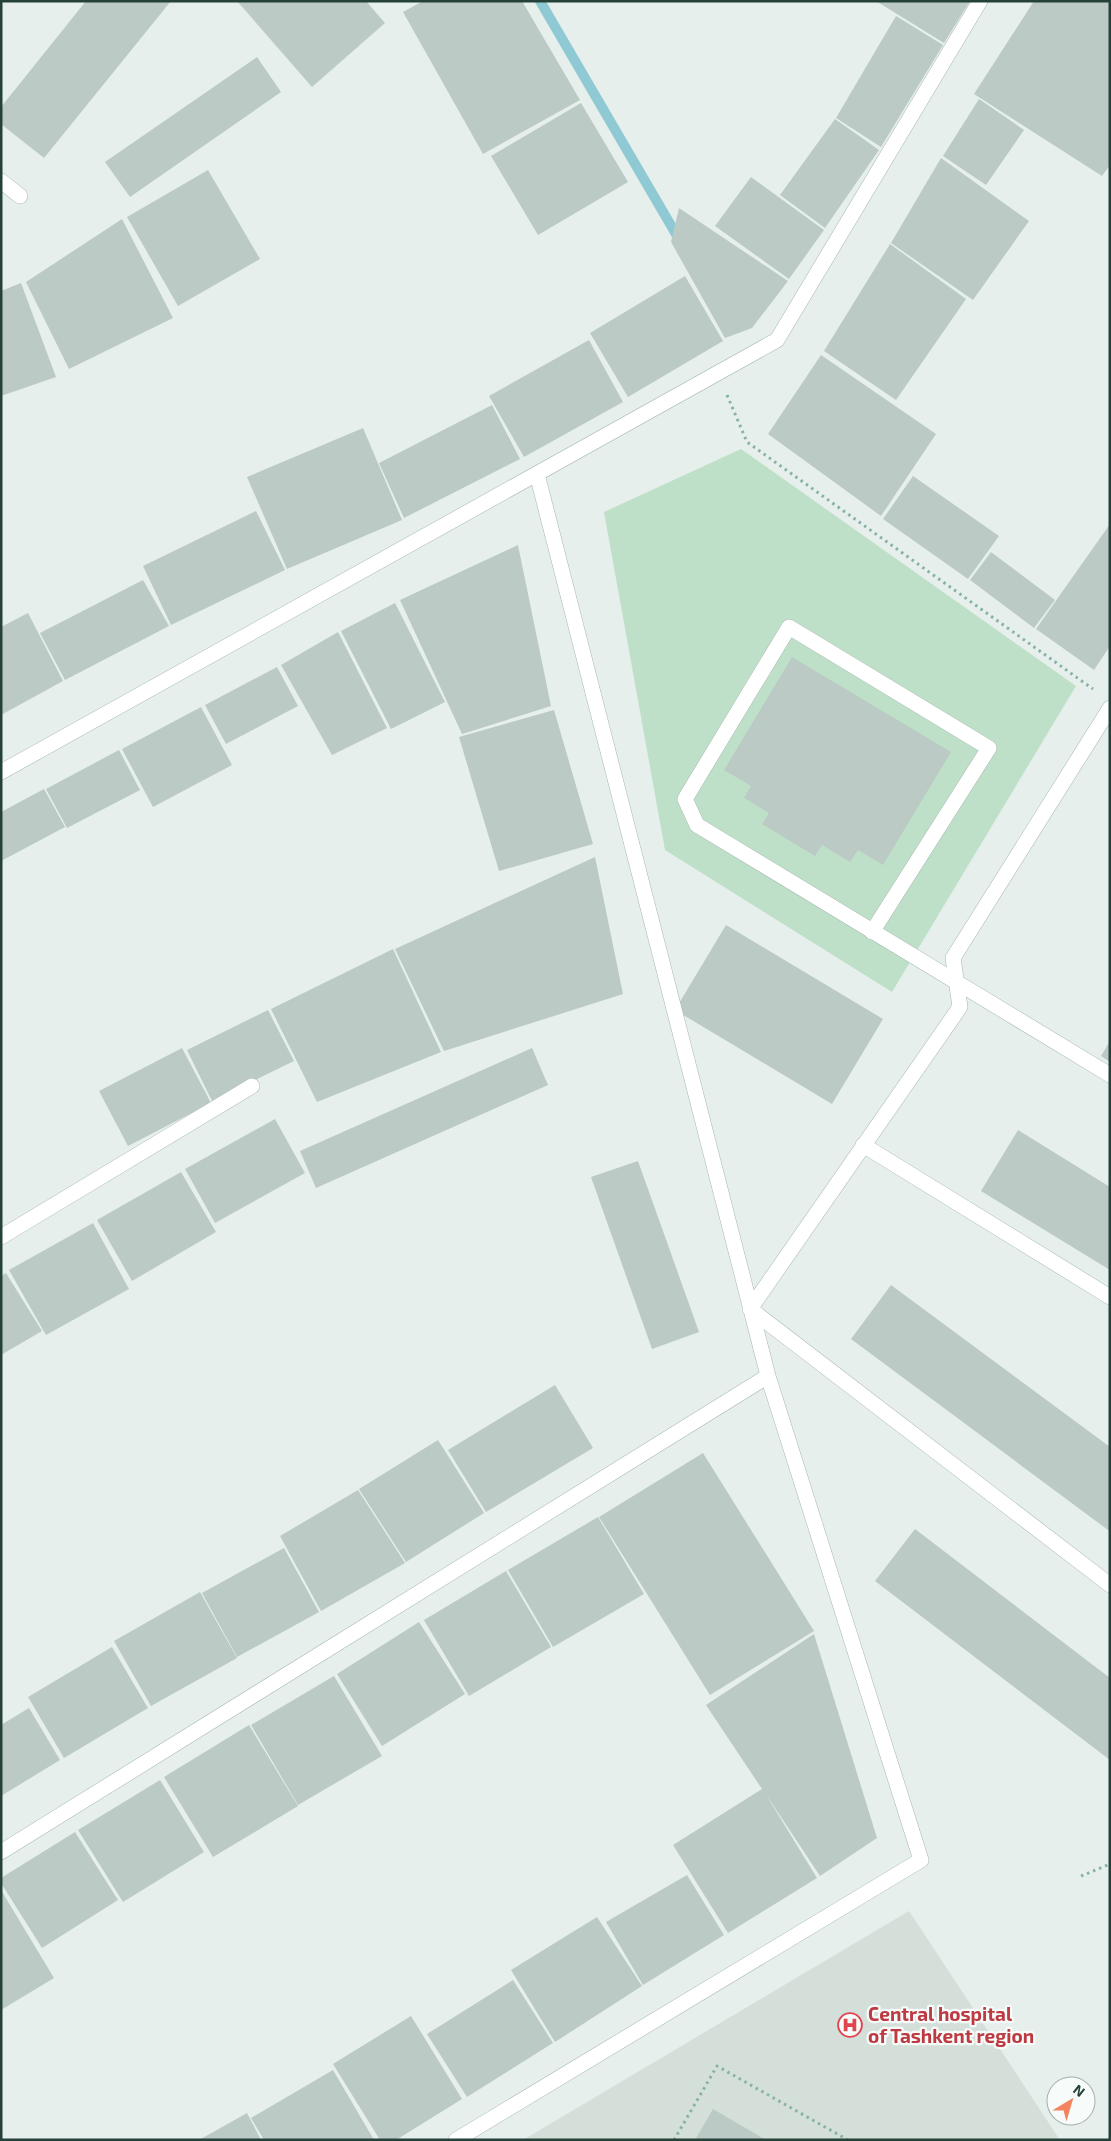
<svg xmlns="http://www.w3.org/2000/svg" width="1111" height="2141" viewBox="0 0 1111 2141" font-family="'Exo 2',sans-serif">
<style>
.built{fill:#d4dfda}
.green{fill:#bfe0c8}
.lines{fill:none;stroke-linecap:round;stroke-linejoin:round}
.stream{stroke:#8ec9d4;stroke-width:10}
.building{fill:#bbcac4}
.minor-casing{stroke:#a8b8b2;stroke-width:16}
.path{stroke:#86b3a5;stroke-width:3;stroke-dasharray:2.5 4;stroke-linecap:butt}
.minor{stroke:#fff;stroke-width:15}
.labels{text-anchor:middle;stroke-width:4.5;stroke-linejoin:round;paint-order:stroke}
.health-label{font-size:19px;font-weight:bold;fill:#be3a42;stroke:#f7fbf9;text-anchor:start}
</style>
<rect width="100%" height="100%" fill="#e6efeb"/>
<path class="built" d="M909 1911 1060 2140H523Z"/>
<path class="green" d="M741 449 1076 686 892 992 665 850 604 512Z"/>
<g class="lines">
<path class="stream" d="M540 1 680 241"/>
</g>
<path class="building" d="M86 1H171L44 158 1 124V107Z
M237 1H366L385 23 312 87Z
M423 1H522L580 100 483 154 403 12Z
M876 1H970L944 43Z
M1034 1H1106L1110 4V165L1102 176 974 94Z
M896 16 943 45 881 147 836 118Z
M257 57 281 92 130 197 105 162Z
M979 99 1024 130 986 185 943 156Z
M581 103 628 182 538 235 491 156Z
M835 119 879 150 825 228 780 195Z
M941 158 1029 221 973 300 891 243Z
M208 170 260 259 178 306 127 217Z
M751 177 824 230 789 279 715 226Z
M679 208 788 281 752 328 725 338 671 242Z
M122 219 173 318 69 369 26 282Z
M890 244 966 299 896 400 824 351Z
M685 276 723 341 628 397 590 333Z
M21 283 56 377 1 396V291Z
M589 340 623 402 524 457 489 396Z
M821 355 936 434 881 516 768 434Z
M492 405 520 459 404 518 379 463Z
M363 428 402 520 287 569 247 477Z
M913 476 999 536 968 579 883 519Z
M256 511 285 570 171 625 143 566Z
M1110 524V646L1094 670 1036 629Z
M518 545 551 706 462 734 400 600Z
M991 552 1055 600 1034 628 970 580Z
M143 580 169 626 65 680 40 633Z
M395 603 445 702 391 729 341 631Z
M28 613 63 681 1 715V627Z
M338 632 387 728 332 755 281 665Z
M792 657 951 752 883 865 858 850 850 862 822 845 815 856 762 824 769 813 744 798 751 786 724 770Z
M277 667 298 706 226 744 205 705Z
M201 707 232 765 153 807 122 749Z
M554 710 593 844 499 871 459 737Z
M119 750 140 790 67 828 46 789Z
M44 789 65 827 1 861V812Z
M595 857 623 994 444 1051 395 949Z
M726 925 883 1019 832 1104 675 1010Z
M393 949 441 1052 317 1102 271 1009Z
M268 1010 294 1061 212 1101 187 1050Z
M1110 1041V1062L1101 1056Z
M182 1048 211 1103 128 1146 99 1091Z
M532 1048 548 1085 316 1188 300 1151Z
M275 1119 305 1173 215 1223 185 1169Z
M1018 1130 1110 1187V1270L981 1191Z
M638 1161 699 1332 652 1349 591 1177Z
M181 1172 216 1232 132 1281 97 1220Z
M93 1223 129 1289 46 1335 9 1270Z
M6 1273 42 1331 1 1355V1276Z
M891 1285 1110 1447V1527L1108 1530 851 1339Z
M555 1385 593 1448 486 1512 448 1450Z
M438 1440 484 1513 406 1562 359 1489Z
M703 1453 814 1631 710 1695 599 1517Z
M358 1490 405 1563 321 1611 280 1536Z
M598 1517 644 1594 553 1647 508 1570Z
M915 1529 1110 1678V1760L875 1581Z
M284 1548 319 1612 237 1657 202 1593Z
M506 1571 551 1647 469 1696 424 1620Z
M200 1592 237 1658 151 1706 114 1641Z
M419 1622 465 1694 382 1746 337 1674Z
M814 1634 877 1838 820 1876 765 1793 817 1878 728 1933 673 1845 762 1789 706 1705Z
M112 1647 148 1708 64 1758 28 1697Z
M334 1676 382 1756 298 1805 251 1725Z
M29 1708 60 1760 1 1796V1725Z
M249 1725 298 1806 213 1857 164 1777Z
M160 1780 204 1852 123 1902 78 1830Z
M75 1832 118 1900 42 1948 1 1883V1878Z
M687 1875 724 1935 643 1985 606 1922Z
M1 1890 54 1978 1 2010Z
M597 1917 642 1986 555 2042 511 1970Z
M513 1980 553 2043 467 2097 427 2034Z
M411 2016 462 2099 396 2140H380L333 2064Z
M333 2070 374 2140H264L251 2118Z
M713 2109 766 2140H695Z
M247 2113 261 2140H199Z"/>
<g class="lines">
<g class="minor-casing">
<path id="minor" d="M1 181 20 196
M1110 708 953 958 960 1007 750 1309 1110 1585
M1 772 777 340 980 1
M872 932 989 748 789 627 685 799 697 825C834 909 972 992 1110 1075
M863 1145 1110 1297
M1 1237 252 1086
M1 1852 768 1376
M456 2140 921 1860 768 1376 537 474"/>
</g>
<path class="path" d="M727 395 747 442 1093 689
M1081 1876 1110 1864
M674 2140 717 2066 848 2140"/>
<use href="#minor" class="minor"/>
</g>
<defs>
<g id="hospital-ring" transform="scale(1.25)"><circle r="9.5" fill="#f7fbf9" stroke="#e0444e" stroke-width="1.5"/><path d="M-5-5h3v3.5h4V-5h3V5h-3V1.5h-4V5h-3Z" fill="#e0444e"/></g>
</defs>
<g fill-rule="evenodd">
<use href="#hospital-ring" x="850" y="2025"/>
</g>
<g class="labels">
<g class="health-label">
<text x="868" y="2021">Central hospital<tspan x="868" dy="22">of Tashkent region</tspan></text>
</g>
</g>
<rect width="1111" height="2141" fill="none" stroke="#24423a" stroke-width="5"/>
<g transform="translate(1071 2101) rotate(38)"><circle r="24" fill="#f7fbf9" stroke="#a3b1ad"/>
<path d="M0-4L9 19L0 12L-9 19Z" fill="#f4845f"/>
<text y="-8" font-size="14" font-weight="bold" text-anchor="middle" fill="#24423a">N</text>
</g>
</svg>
